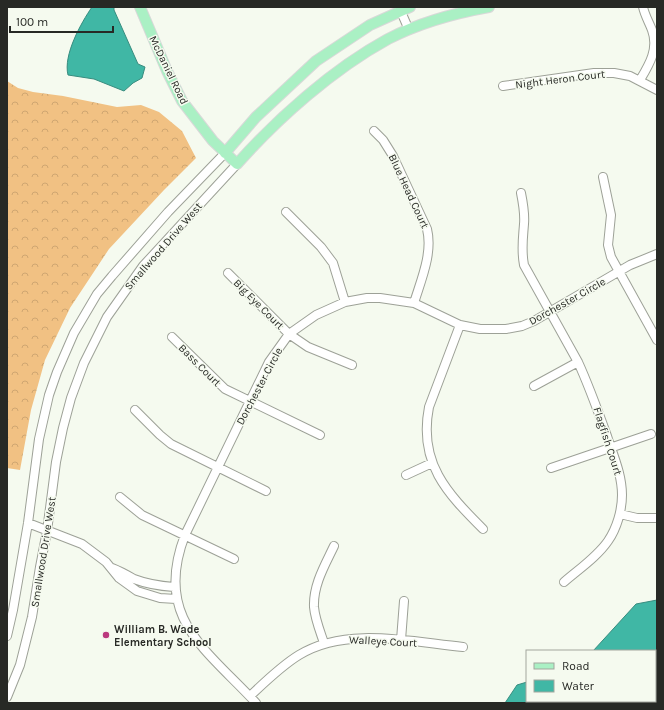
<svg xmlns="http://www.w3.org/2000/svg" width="664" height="710" viewBox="0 0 664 710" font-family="Karla,sans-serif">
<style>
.forest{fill:url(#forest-crowns)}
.water{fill:#40b7a5;stroke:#388c7f}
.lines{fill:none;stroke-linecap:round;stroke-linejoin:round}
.minor-casing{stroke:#9da197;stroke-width:10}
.major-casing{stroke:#d8d8d8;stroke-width:12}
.minor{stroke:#fff;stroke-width:8}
.major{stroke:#aaf0c4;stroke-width:10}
.poi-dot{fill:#bb387e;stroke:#f5faef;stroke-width:1.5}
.labels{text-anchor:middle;stroke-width:3;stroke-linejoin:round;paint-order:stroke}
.street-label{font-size:11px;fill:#272925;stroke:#f5faef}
.poi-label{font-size:11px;font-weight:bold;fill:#272925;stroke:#f5faef;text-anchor:start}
</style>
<defs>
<pattern id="forest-crowns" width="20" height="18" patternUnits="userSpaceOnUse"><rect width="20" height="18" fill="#f1c183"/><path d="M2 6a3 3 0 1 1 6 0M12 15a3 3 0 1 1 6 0" fill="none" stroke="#cfa671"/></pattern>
</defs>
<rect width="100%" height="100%" fill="#f5faef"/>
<path class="forest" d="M7 81 18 88 33 92 63 96 117 107 141 105 159 112 182 131 196 158 164 190 109 249 70 308 45 360 31 410 20 470 7 468Z"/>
<path class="water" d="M92 7H114V10L138 64 145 67 142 78 133 83 124 91 94 79 68 75C63 55 81 23 92 7Z
M657 600V703H505L517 685 527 682V701H655V651H593L636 604Z"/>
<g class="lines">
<g class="minor-casing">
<path id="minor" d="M399 7 409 30
M640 80C649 65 659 49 652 30 649 22 645 16 643 7
M503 86 594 73H614L630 76 657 90
M374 131 383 140 393 156 427 229C433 253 421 280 414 303
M603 177 611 215 608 245 611 257 657 340
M521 193C523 203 525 213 524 224 523 238 521 250 524 265L578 362C589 386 598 411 607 436 613 455 622 474 622 495 622 510 617 528 608 541 597 557 579 569 564 582
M286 212 321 247 333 263 345 302
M228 273 289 334 308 347 352 365
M460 325 429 407C418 463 447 493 483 529
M172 337 225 389 320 435
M534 386 578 362
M135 410 160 435 171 444 266 491
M551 468 651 434
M406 475 432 463
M120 497 142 515 234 559
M620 514 637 518H657
M28 523 82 544 106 562 119 578 137 591 160 598 176 599
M112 568C120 571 127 575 134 579 147 584 160 586 174 587
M7 636 13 610 28 523 39 439 49 395 57 372 74 333 97 294 112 276 168 212 225 153
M401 640 404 601
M324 643C320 631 315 619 314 607 313 585 325 565 334 546
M250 696C265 682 281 666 299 655 346 626 411 642 463 647
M7 697 20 665 32 617 40 567 47 531 56 462 63 428 71 398 84 363 107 317 143 266 237 164
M256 703C206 649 153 618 185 535L269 362 289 334 316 315 345 302 367 298H380L414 303 460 325 480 329H506L522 326 534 321 630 265 657 254"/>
</g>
<g class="major-casing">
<path id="major" d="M140 7 167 71 182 101 213 141 237 164C278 118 333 69 388 39 419 23 455 13 489 7
M225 153 256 117 316 61 370 25 410 7"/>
</g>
<use href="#minor" class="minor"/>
<use href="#major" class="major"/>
</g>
<circle class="poi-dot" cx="106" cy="635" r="4"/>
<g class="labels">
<g class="street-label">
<text transform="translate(169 70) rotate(64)" y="4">McDaniel Road</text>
<text transform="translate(560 79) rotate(-7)" y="4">Night Heron Court</text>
<text transform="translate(409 191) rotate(65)" y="4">Blue Head Court</text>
<text transform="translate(163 246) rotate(-49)" y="4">Smallwood Drive West</text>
<text transform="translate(567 301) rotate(-29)" y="4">Dorchester Circle</text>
<text transform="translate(259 304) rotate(45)" y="4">Big Eye Court</text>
<text transform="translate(200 365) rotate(45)" y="4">Bass Court</text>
<text transform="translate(259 386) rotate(-62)" y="4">Dorchester Circle</text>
<text transform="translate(608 441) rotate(72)" y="4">Flagfish Court</text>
<text transform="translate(43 552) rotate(-81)" y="4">Smallwood Drive West</text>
<text transform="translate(383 641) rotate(3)" y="4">Walleye Court</text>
</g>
<g class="poi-label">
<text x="114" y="633">William B. Wade<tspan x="114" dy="13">Elementary School</tspan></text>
</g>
</g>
<rect width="664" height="710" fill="none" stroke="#272925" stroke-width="16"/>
<rect x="526" y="650" width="130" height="52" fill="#f5faef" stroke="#a3a69e"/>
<rect x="534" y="663" width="20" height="6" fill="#aaf0c4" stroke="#a3a69e"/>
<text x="562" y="670" font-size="12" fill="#272925">Road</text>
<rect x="534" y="680" width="20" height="12" fill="#40b7a5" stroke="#a3a69e"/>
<text x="562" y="690" font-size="12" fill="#272925">Water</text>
<path d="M10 26v6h103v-6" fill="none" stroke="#272925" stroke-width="2"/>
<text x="16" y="26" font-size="12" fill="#272925" stroke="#f5faef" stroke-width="3" paint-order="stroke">100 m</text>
</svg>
